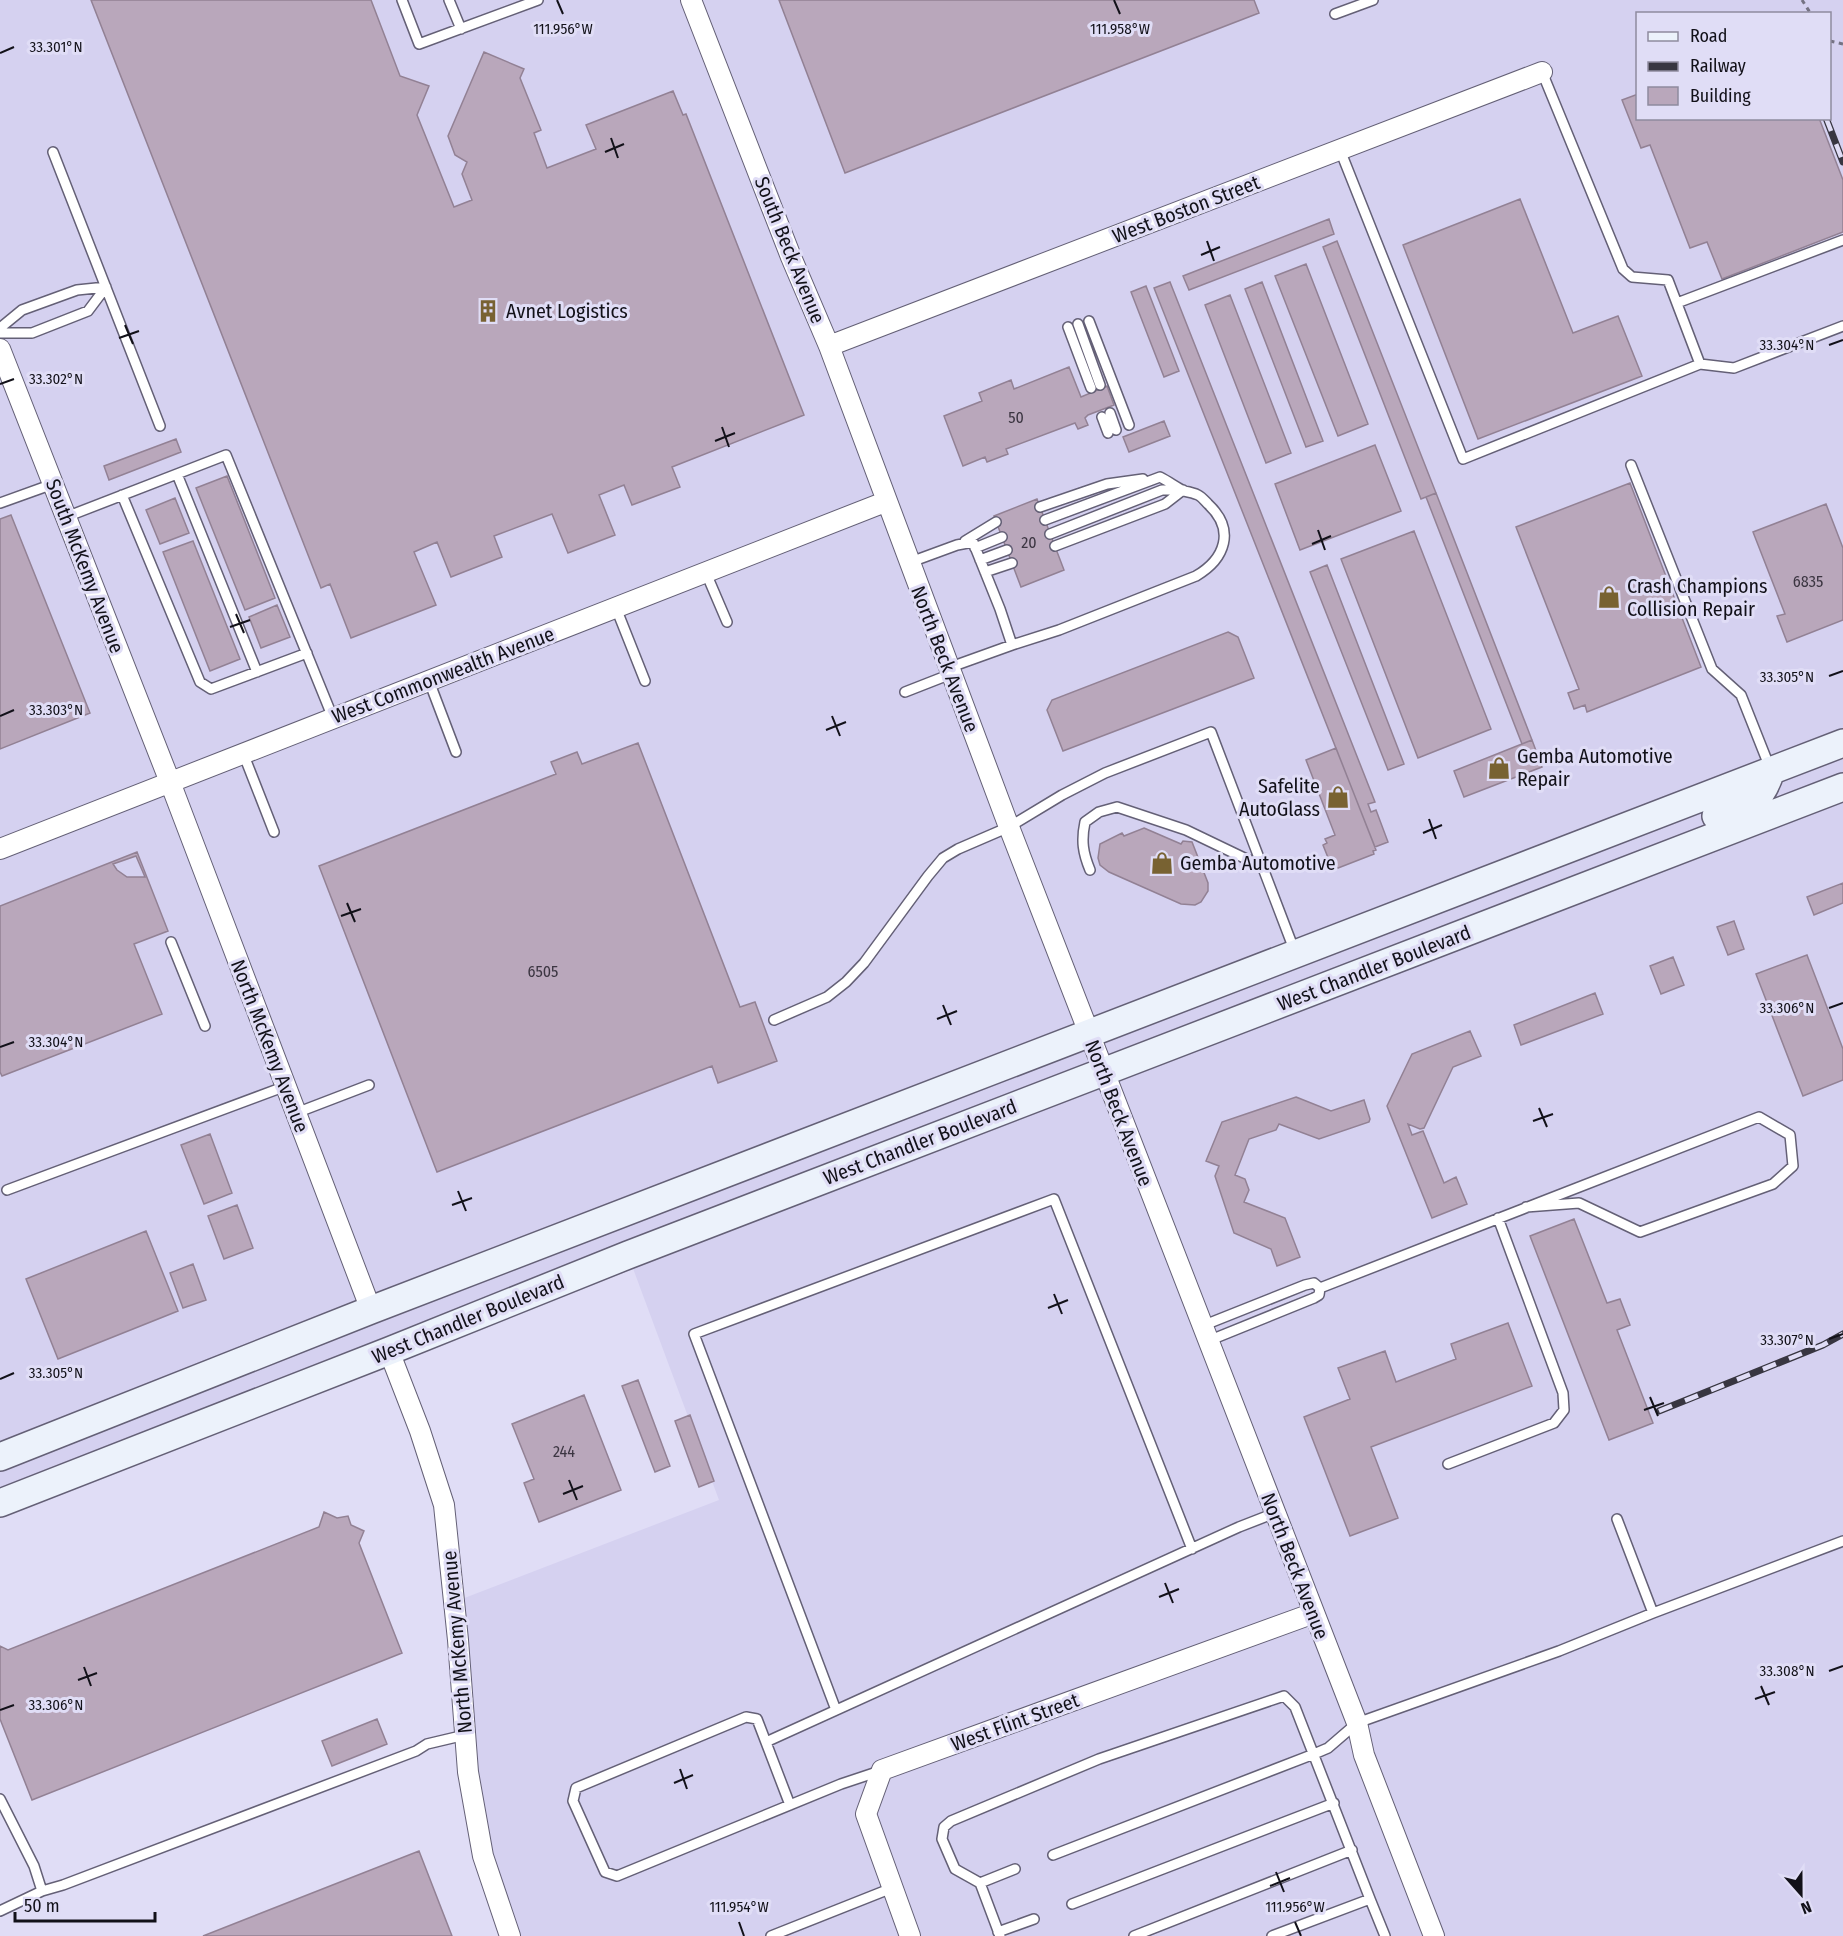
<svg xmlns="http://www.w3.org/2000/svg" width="1843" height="1936" viewBox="0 0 1843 1936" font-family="'Fira Sans Condensed',sans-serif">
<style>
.built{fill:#d5d1f0;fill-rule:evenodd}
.building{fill:#b9a7bb;stroke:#928194;stroke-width:1.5;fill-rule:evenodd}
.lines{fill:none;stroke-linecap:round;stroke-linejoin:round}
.lane-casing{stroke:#646076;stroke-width:12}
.street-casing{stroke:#646076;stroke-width:22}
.secondary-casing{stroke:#646076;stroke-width:30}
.path{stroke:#757383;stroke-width:3;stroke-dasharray:4.5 4.5;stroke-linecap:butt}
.lane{stroke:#fff;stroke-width:9}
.street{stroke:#fff;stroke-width:20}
.secondary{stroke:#ecf2fb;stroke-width:27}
.rail-casing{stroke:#383641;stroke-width:7}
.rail{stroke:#e0ddf6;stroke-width:4.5;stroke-dasharray:14;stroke-linecap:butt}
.ticks{fill:none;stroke:#121119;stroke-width:2}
.labels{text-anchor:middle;stroke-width:6;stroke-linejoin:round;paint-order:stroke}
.number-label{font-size:16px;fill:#3c3642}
.street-label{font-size:20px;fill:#121119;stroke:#e0ddf6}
.poi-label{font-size:20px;fill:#121119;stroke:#e0ddf6;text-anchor:start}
.ticks-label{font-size:15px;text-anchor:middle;fill:#121119;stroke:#e0ddf6;stroke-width:6;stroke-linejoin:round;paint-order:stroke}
</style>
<rect width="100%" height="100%" fill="#e0ddf6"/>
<path class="built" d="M0 0H1843V1936H510L483 1856 454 1602 719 1500 628 1255 0 1502ZM1638 14H1830V118H1638Z"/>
<path class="building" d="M91 0H371L400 76 429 86 417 115 454 207 472 200 462 174 467 162 455 155 448 136 484 52 524 69 520 78 541 130 534 133 547 168 596 149 586 125 673 91 683 115 686 114 804 415 672 467 680 487 632 505 624 485 599 495 615 535 568 553 552 514 494 536 502 557 451 577 437 542 414 552 436 605 351 638 330 584 321 588Z
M779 0H1254L1259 13 845 173Z
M1638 94V118H1819L1843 180V232L1722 279 1707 242 1690 248 1650 145 1641 148 1622 100Z
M1520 199 1573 333 1618 316 1642 376 1478 439 1403 245Z
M1329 219 1334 234 1189 290 1183 276Z
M1337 241 1436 493 1421 499 1323 247Z
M1306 264 1368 424 1338 436 1275 276Z
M1170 282 1375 802 1368 804 1371 812 1376 810 1388 842 1375 847 1154 288Z
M1262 282 1323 441 1306 447 1245 289Z
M1146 286 1179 371 1164 377 1131 292Z
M1230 295 1291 453 1266 463 1205 305Z
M1069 367 1081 397 1107 386 1114 405 1088 415 1085 418 1088 425 1078 429 1075 423 1006 449 1008 454 987 462 985 457 963 466 944 416 982 401 979 393 1011 380 1014 389Z
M1164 421 1170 436 1129 452 1123 437Z
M176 439 181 452 109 480 104 466Z
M1375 445 1401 511 1300 550 1275 484Z
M227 476 275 598 245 610 196 488Z
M1630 483 1701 667 1587 712 1585 705 1574 709 1568 693 1579 689 1516 527Z
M1436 493 1532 740 1522 744 1426 497Z
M175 498 189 533 160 544 146 510Z
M1037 499 1064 570 1021 587 994 516Z
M1826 504 1843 548V620L1787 642 1777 616 1785 614 1753 532Z
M11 515 90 713 0 749V519Z
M1414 531 1491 729 1418 758 1341 559Z
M193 541 240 659 210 671 163 552Z
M1327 565 1404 764 1388 770 1310 572Z
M277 605 290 637 261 648 249 617Z
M1228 632 1238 637 1254 678 1063 751 1047 710 1052 700Z
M1532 740 1542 767 1464 797 1454 771Z
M638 743 740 1007 755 1002 777 1061 718 1083 712 1066 437 1172 319 866 556 774 551 762 577 752 582 764Z
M1336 748 1376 850 1373 851 1374 854 1333 870 1323 845 1327 843 1325 839 1335 835 1306 760Z
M1144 828 1181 844 1183 841 1192 842 1208 883V891L1201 902 1195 905 1181 904 1109 872 1100 865 1098 858 1100 844 1122 833 1124 836Z
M137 852 168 931 134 944 162 1014 2 1076 0 1072V906ZM136 856 145 877H127L117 870 113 864Z
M1843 883V903L1814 915 1807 897Z
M1734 921 1744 949 1728 955 1717 927Z
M1807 955 1843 1049V1080L1803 1096 1756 974Z
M1673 957 1684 985 1661 994 1650 966Z
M1595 993 1603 1014 1521 1045 1514 1025Z
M1470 1031 1481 1056 1453 1067 1424 1128 1420 1129 1408 1124 1412 1135 1423 1131 1444 1183 1456 1177 1467 1204 1432 1218 1387 1106 1412 1054Z
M1296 1097 1331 1111 1364 1100 1370 1119 1369 1122 1319 1139 1279 1124 1276 1130 1249 1139 1235 1175 1245 1179 1249 1190 1244 1202 1285 1218 1300 1257 1277 1266 1271 1249 1234 1233 1215 1176 1219 1166 1206 1161 1222 1122Z
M210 1134 232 1193 204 1204 181 1145Z
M237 1205 253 1248 224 1259 208 1216Z
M1574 1219 1607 1303 1620 1299 1630 1325 1617 1330 1653 1423 1609 1440 1530 1236Z
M146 1231 178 1311 58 1359 26 1279Z
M193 1264 206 1300 183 1308 170 1273Z
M1508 1323 1532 1386 1371 1447 1398 1518 1350 1536 1304 1417 1350 1399 1338 1368 1385 1351 1396 1382 1456 1359 1451 1344Z
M638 1380 670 1466 655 1472 622 1386Z
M584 1395 621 1490 539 1522 524 1483 534 1479 512 1424Z
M690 1415 714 1481 699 1487 675 1421Z
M324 1512 337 1518 348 1516 351 1525 364 1531 359 1543 402 1653 32 1800 0 1719V1646L8 1650 319 1527Z
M377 1719 387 1744 332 1766 322 1741Z
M419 1851 452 1936H203Z"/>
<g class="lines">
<g class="lane-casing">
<path id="lane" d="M402 0 419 44 538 0
M449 0 461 29
M1335 14 1373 0
M1340 150 1463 459 1700 364 1668 280 1632 277 1623 269 1542 72
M53 152 160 426
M1677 303 1843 240
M1089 321 1129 425
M1078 324 1100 385
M1068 327 1091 388
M0 328 22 310 77 290 106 287 88 311 32 333H0
M1700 364 1734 368 1843 326
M1110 413 1116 430
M1102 417 1108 433
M1631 465 1712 669 1741 695 1770 768
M177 474 257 672
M122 495 200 682 211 689 307 653
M0 503 53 484
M1040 507 1107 484 1143 479
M66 517 226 455 333 718
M1050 534 1162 490H1181
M965 541 996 522
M1055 546 1165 504 1183 490
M975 548 1002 537
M980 560 1007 550
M908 563 957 545 973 542 1000 609 1012 645 948 668
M985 572 1012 563
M706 573 727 622
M616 608 645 681
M1012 645 1059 630 1196 576C1225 559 1236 530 1208 504 1205 501 1202 497 1198 495 1194 493 1189 492 1184 491 1176 487 1168 481 1160 477L1045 520
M429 681 456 752
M905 692 951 674
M243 753 274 832
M1090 870C1083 853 1081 841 1085 822L1099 812 1117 807 1186 830 1263 867
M171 942 205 1026
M774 1020 827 997 846 982 864 963 928 876 943 858 958 849 1009 827 1062 795 1105 773 1211 732 1295 952
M296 1113 369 1085
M7 1190 286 1086
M1320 1288C1467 1231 1613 1174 1759 1117L1790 1135 1793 1166 1773 1184 1640 1232 1579 1203 1526 1207
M1202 1326 1305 1285 1314 1283 1320 1288 1319 1295 1314 1298 1208 1341
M1448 1464 1554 1423 1564 1410 1563 1393 1498 1218
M1617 1519 1653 1613
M836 1710 694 1334 1054 1199 1192 1549
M766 1742 1239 1527 1275 1513
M0 1799 34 1866 42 1891 0 1911
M790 1805 757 1719 746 1717 576 1788 573 1801 605 1872 617 1876 841 1784 880 1771
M1053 1855 1314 1754 1328 1748 1357 1723 1559 1651 1653 1613 1843 1541
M980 1883 955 1869 942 1839 944 1827 951 1821 1099 1759 1284 1696 1295 1707 1370 1899 1272 1936
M42 1891 63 1885 416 1751 427 1744 465 1735
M1370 1899 1385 1936
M1072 1904 1334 1803
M998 1932 1034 1919
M771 1936 892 1888
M1000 1936 980 1883 1015 1869
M1134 1936 1352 1850"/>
</g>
<g class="street-casing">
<path id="street" d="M691 0 791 257 829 346 1009 827 1357 1723 1364 1755 1434 1936
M829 346 1542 72
M0 349 170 782 371 1310
M0 849 885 502
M389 1351 420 1431 444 1505 458 1640 468 1772 483 1856 510 1936
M910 1936 866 1814 882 1770 1314 1613"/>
</g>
<g class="secondary-casing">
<path id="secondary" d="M1716 816C1747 805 1761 805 1771 770
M0 1457 371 1310 1843 743
M0 1503 389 1351 628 1255 1843 787"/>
</g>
<path class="path" d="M1802 0 1811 14
M1830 41 1843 44"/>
<use href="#lane" class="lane"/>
<use href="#street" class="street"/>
<use href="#secondary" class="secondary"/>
<g class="rail-casing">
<path id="rail" d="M1826 118 1843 162
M1659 1411 1823 1345 1843 1334"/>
</g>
<use href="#rail" class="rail"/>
</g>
<path class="ticks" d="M557 0 563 14M1114 0 1120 14M0 53 14 47M611 138 618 158M605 152 624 144M1207 241 1214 261M1201 255 1220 247M125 325 133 344M119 338 139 331M1829 345 1843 340M0 384 14 379M722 427 729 447M715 441 735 433M1318 530 1325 550M1312 544 1331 536M236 614 244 633M230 627 250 620M1829 676 1843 671M0 716 14 710M832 716 840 736M826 730 846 722M1429 819 1436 839M1423 833 1442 825M347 903 355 922M341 916 361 909M943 1005 951 1025M1829 1008 1843 1003M937 1019 957 1011M0 1047 14 1042M1539 1108 1547 1127M1533 1121 1553 1114M458 1191 466 1211M452 1205 472 1198M1054 1294 1062 1314M1048 1308 1068 1300M1829 1339 1843 1334M0 1379 14 1373M1650 1397 1658 1416M1644 1410 1664 1403M569 1480 577 1500M563 1494 583 1486M1165 1583 1173 1603M1159 1597 1179 1589M84 1667 91 1686M1829 1671 1843 1666M78 1680 97 1673M1761 1686 1769 1705M1755 1699 1775 1692M0 1710 14 1705M680 1769 687 1789M674 1783 693 1775M1276 1872 1284 1892M1270 1886 1290 1878M739 1922 744 1936M1295 1922 1301 1936"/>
<defs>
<g id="building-bare" transform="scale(1.8)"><path d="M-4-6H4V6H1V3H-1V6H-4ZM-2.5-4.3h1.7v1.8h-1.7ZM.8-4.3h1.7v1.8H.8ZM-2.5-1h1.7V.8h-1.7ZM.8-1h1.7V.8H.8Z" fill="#786232" stroke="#e0ddf6" stroke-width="2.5" paint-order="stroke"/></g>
<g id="shop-bare" transform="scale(1.8)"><path d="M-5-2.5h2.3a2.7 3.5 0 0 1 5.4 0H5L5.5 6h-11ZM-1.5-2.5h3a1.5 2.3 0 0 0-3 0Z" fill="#786232" stroke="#e0ddf6" stroke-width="2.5" paint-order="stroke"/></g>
</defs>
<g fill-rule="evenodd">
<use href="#building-bare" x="488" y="311"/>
<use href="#shop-bare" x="1609" y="597"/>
<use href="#shop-bare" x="1499" y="768"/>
<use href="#shop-bare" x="1338" y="797"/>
<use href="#shop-bare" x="1162" y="863"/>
</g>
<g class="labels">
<g class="number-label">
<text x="1016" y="423">50</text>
<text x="1029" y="548">20</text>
<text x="1808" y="587">6835</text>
<text x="543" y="977">6505</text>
<text x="564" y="1457">244</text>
</g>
<g class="street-label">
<text transform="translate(1186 209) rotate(-21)" y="7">West Boston Street</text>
<text transform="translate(790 250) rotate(68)" y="7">South Beck Avenue</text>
<text transform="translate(85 566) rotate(69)" y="7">South McKemy Avenue</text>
<text transform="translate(945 659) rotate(69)" y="7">North Beck Avenue</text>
<text transform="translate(443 675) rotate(-21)" y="7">West Commonwealth Avenue</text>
<text transform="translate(1374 968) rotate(-21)" y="7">West Chandler Boulevard</text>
<text transform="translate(270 1046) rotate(69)" y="7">North McKemy Avenue</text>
<text transform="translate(1119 1113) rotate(69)" y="7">North Beck Avenue</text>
<text transform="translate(920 1142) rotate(-21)" y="7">West Chandler Boulevard</text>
<text transform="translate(468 1319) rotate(-22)" y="7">West Chandler Boulevard</text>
<text transform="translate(1295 1566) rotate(69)" y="7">North Beck Avenue</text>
<text transform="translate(457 1642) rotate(-95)" y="7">North McKemy Avenue</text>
<text transform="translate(1015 1722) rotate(-20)" y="7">West Flint Street</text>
</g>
<g class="poi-label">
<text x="506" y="318">Avnet Logistics</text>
<text x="1627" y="593">Crash Champions<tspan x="1627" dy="23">Collision Repair</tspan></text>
<text x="1517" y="763">Gemba Automotive<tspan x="1517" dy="23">Repair</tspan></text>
<text x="1320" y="793" text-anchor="end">Safelite<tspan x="1320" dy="23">AutoGlass</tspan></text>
<text x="1180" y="870">Gemba Automotive</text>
</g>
</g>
<g class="ticks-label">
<text x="563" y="34">111.956°W</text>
<text x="1120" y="34">111.958°W</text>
<text x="56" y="52">33.301°N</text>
<text x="1787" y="350">33.304°N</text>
<text x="56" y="384">33.302°N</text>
<text x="1787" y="682">33.305°N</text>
<text x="56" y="715">33.303°N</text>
<text x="1787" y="1013">33.306°N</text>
<text x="56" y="1047">33.304°N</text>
<text x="1787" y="1345">33.307°N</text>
<text x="56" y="1378">33.305°N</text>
<text x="1787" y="1676">33.308°N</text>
<text x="56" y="1710">33.306°N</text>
<text x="739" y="1912">111.954°W</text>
<text x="1295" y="1912">111.956°W</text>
</g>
<rect x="1636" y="12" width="195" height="108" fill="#e0ddf6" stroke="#8e8b9e" stroke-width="1.5"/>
<rect x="1648" y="32" width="30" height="9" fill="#ecf2fb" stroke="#8e8b9e" stroke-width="1.5"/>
<text x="1690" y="42" font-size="18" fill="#121119">Road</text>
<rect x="1648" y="62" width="30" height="9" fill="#383641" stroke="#8e8b9e" stroke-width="1.5"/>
<text x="1690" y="72" font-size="18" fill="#121119">Railway</text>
<rect x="1648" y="87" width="30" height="18" fill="#b9a7bb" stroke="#8e8b9e" stroke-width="1.5"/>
<text x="1690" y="102" font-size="18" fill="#121119">Building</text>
<g transform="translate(1801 1894) rotate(159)" stroke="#e0ddf6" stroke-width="4.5" paint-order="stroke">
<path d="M0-4.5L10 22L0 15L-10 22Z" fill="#121119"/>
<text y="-9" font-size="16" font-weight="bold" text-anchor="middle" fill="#121119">N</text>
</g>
<path d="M15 1912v9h140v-9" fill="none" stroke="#121119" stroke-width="3"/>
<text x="24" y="1912" font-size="18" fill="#121119" stroke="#e0ddf6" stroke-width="4.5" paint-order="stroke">50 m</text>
</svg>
